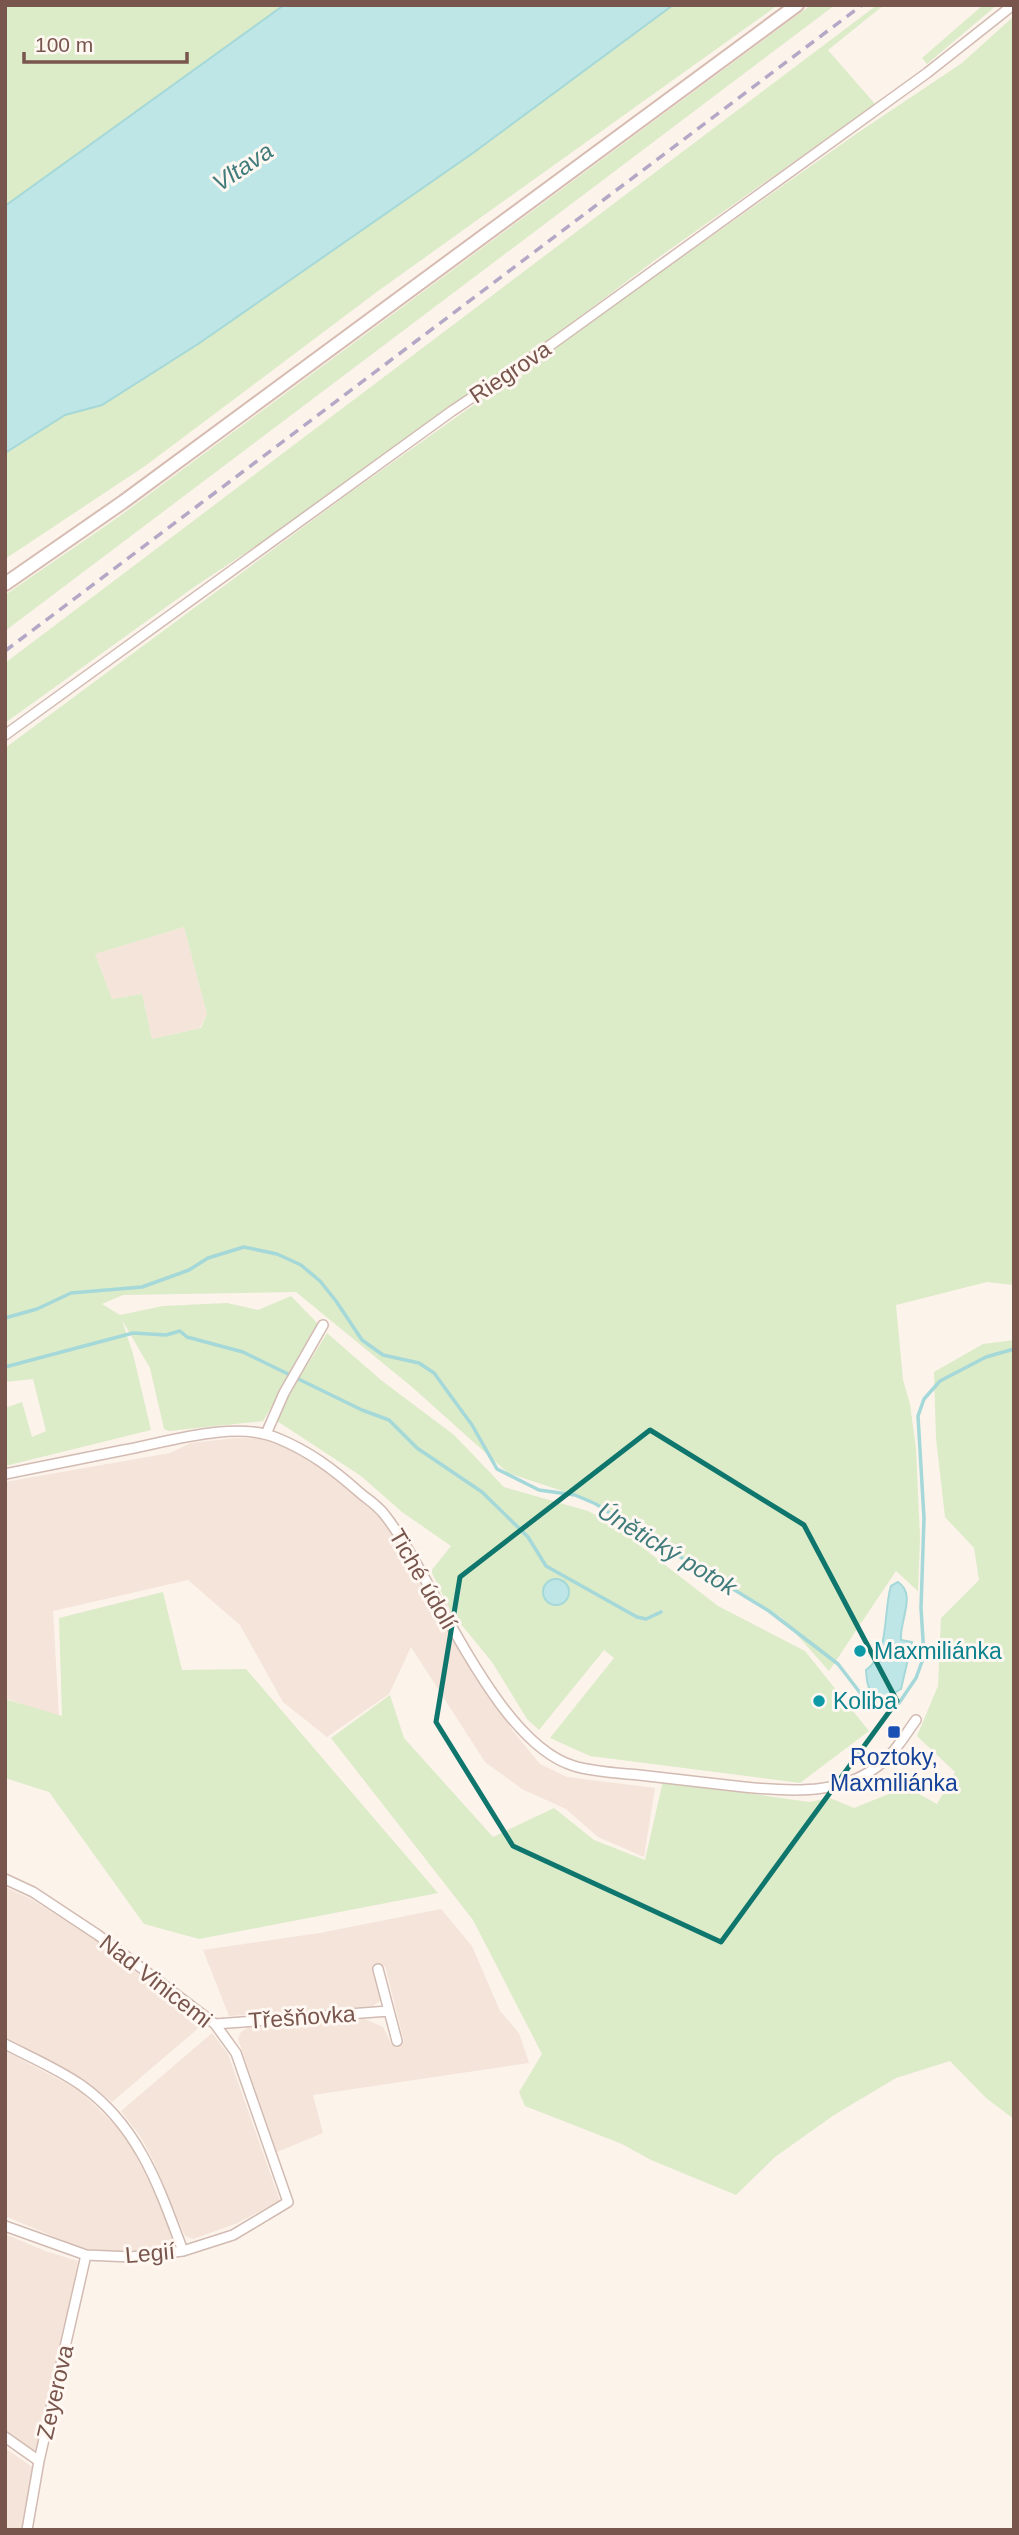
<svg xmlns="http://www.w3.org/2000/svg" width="1019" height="2535" viewBox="0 0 1019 2535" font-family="Helvetica,sans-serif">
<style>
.residential{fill:#f4e4d9}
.green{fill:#dcebc8;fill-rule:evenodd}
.water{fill:#bfe6e6;stroke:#a5d8d8;stroke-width:2}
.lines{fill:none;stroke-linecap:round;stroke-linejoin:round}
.stream{stroke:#a5d8d8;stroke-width:3.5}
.street-casing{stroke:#d2bbb2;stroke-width:12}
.secondary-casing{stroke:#d7bcb2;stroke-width:16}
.street{stroke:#fff;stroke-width:9}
.secondary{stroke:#fff;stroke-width:12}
.rail{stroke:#b4a8c7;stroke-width:3.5;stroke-dasharray:10 7;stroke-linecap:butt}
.marked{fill:none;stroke:#0f766e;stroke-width:5;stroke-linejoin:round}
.culture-dot{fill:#0f9aa8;stroke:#fff7f1;stroke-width:2.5}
.transit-dot{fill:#1a4fb4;stroke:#fff7f1;stroke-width:2.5}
.labels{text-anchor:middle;stroke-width:6;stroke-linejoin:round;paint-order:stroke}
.street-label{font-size:23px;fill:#78564d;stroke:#fff7f1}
.culture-label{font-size:23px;fill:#0d838f;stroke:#fff7f1;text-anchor:start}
.transit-label{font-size:23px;fill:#164399;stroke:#fff7f1}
.water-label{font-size:24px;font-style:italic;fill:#407c7c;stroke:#fff7f1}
</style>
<rect width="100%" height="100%" fill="#fcf3eb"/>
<path class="residential" d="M184 927 207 1014 200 1028 152 1039 142 994 112 999 95 954Z
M236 1438 264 1439 310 1458 347 1486 384 1518 400 1541 444 1625 513 1731 540 1764 567 1777 655 1788 644 1857 598 1837 566 1809 522 1789 485 1762 411 1647 389 1694 327 1737 283 1702 240 1625 188 1580 53 1611 59 1717 5 1698V1482L170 1453 191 1443Z
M5 1887 31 1899 94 1939 202 2025 112 2102 82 2078 5 2037Z
M441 1909 472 1946 500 2011 519 2033 529 2063 313 2095 323 2133 277 2152 238 2039 241 2032 247 2028 365 2019 383 2027 392 2045 404 2042 385 1966 375 1969 382 1994 380 2001 373 2006 229 2016 203 1950 320 1933Z
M212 2033 228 2054 280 2201 235 2224 193 2239 185 2236 153 2160 140 2136 121 2111Z
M5 2051 79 2090 117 2127 132 2148 153 2190 174 2240 171 2245 130 2253 81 2248 5 2216Z
M5 2234 45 2251 78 2261 40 2447 34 2451 5 2432Z
M5 2448 35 2469 23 2530H5Z"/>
<path class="green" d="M5 5H284L5 206Z
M673 5H778L378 291 145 466 5 559V453L65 415 102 405 473 153Z
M811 5H835L5 631V595L117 518Z
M877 5H884L828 50 875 104 655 260 548 341 450 407 286 526 194 587 5 723V663Z
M983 5H997L927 64 922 58Z
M1014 16V1285L987 1282 896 1305 903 1380 910 1404 916 1449 920 1537 918 1591 896 1571 829 1671 782 1618 596 1502 508 1473 412 1387 296 1292 123 1295 102 1304 120 1315 163 1306 227 1303 258 1310 291 1296 320 1326 263 1421 169 1431 164 1429 150 1368 122 1320 133 1354 151 1430 5 1466V1408L22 1402 32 1437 46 1431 33 1379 5 1382V748L348 494 856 134 962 63ZM184 927 207 1014 201 1028 152 1039 142 994 112 999 95 954Z
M327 1333 381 1380 454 1435 504 1487 588 1511 611 1523 718 1606 805 1651 869 1731 800 1783 590 1756 550 1738 614 1658 604 1650 539 1730 527 1719 492 1662 451 1612 431 1571 451 1546 402 1512 361 1476 277 1421 286 1399Z
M1014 1340V2119L986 2098 950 2061 896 2078 834 2115 775 2157 736 2195 651 2160 622 2144 525 2106 519 2092 542 2054 473 1920 331 1738 390 1695 404 1738 493 1837 554 1808 594 1840 645 1860 663 1781 809 1802 830 1798 854 1808 906 1787 937 1804 955 1772 917 1736 938 1686 941 1618 979 1580 974 1548 945 1517 936 1438 934 1372 983 1344Z
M163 1592 182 1670 246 1669 438 1893 199 1939 144 1924 49 1792 5 1778V1699L62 1716 59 1618Z"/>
<path class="water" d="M284 5H673L473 153 198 344 102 405 65 415 5 453V206Z
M543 1592a13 13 0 1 1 26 0a13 13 0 1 1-26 0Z
M898 1582C917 1594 899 1622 901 1640L912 1642 901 1689 884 1700C868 1694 867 1686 866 1670 890 1654 883 1611 891 1586Z"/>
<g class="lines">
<path class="stream" d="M5 1318 37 1309 71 1293 142 1287 189 1270 208 1258 244 1247 277 1254 301 1265 320 1281 336 1301 362 1340 383 1355 419 1363 434 1373 472 1425 497 1469 539 1490 575 1495 596 1504 628 1525 769 1611 838 1664 871 1707 882 1709 899 1703 916 1678 924 1656 921 1608 924 1518 918 1416 924 1399 940 1381 986 1357 1014 1349
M5 1367 133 1333 166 1335 180 1331 187 1337 243 1352 362 1410 389 1420 417 1448 482 1492 528 1537 546 1566 637 1617 646 1619 661 1612"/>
<g class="street-casing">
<path id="street" d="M5 735 452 411 552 344 927 73 1013 5
M266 1434 284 1393 323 1325
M5 1474C45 1466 85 1458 124 1450 167 1442 235 1420 277 1438 309 1451 333 1469 359 1492 367 1499 377 1505 384 1514 435 1578 494 1742 574 1766 594 1772 618 1773 639 1775 674 1779 709 1783 744 1787 794 1792 851 1796 889 1756 900 1745 907 1732 916 1720
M5 1879 33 1892 98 1935 215 2024 236 2053 288 2202 233 2235 183 2251 131 2257 86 2255 5 2226
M378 1969 397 2041
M215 2024 389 2011
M5 2044C30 2057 58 2069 81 2085 139 2126 159 2187 183 2251
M5 2437 39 2461
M27 2530 39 2461 86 2255"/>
</g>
<g class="secondary-casing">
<path id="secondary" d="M5 584 123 502 797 5"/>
</g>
<use href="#street" class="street"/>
<use href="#secondary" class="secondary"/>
<path class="rail" d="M5 651 862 5"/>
</g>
<path class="marked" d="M650 1430 804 1525 897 1701 721 1942 513 1846 436 1722 460 1577Z"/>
<g class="culture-dot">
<circle cx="860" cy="1651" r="7"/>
<circle cx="819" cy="1701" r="7"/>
</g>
<rect class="transit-dot" x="887" y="1725" width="14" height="14" rx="3.5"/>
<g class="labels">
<g class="street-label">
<text transform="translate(510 372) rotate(-34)" y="8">Riegrova</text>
<text transform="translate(423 1579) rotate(60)" y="8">Tiché údolí</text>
<text transform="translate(156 1981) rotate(38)" y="8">Nad Vinicemi</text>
<text transform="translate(302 2017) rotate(-4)" y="8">Třešňovka</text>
<text transform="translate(150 2253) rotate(-5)" y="8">Legií</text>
<text transform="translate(55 2392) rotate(-77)" y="8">Zeyerova</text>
</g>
<g class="culture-label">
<text x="874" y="1659">Maxmiliánka</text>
<text x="833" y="1709">Koliba</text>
</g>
<g class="transit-label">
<text x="894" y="1765">Roztoky,<tspan x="894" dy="26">Maxmiliánka</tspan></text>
</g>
<g class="water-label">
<text transform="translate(243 167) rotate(-34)" y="8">Vltava</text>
<text transform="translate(667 1549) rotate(31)" y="8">Únětický potok</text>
</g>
</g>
<rect width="1019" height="2535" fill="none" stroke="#78564d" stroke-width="14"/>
<path d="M24 52v10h163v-10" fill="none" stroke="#78564d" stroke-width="3.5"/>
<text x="35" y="52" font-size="21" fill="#78564d" stroke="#fff7f1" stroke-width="5" paint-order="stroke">100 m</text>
</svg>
